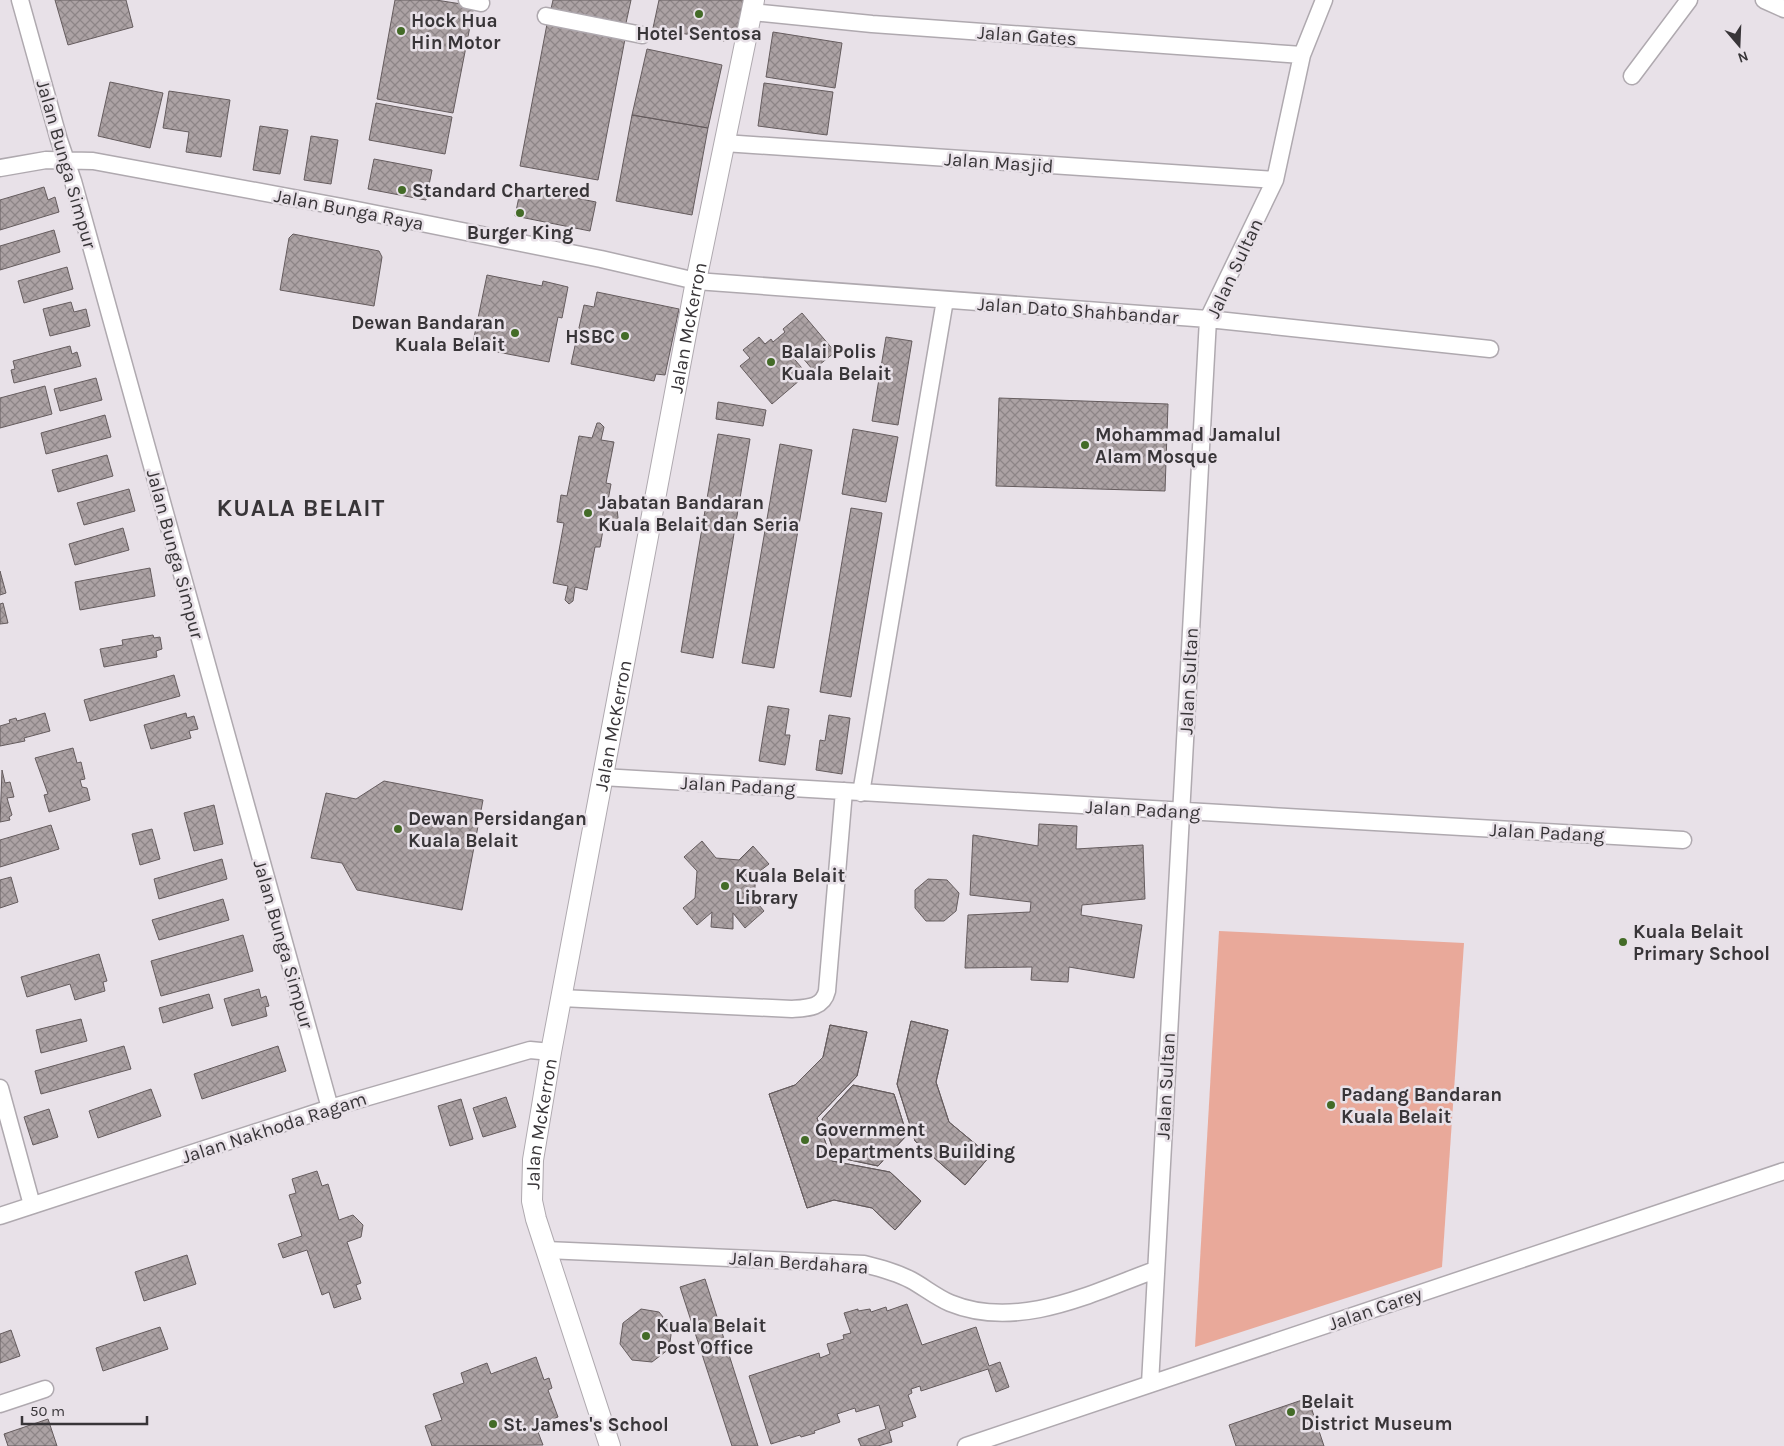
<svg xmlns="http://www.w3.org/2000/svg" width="1784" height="1446" viewBox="0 0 1784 1446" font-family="Karla,sans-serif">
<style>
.pitch{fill:#e9a99a}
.building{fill:url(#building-cross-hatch);stroke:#655c5e}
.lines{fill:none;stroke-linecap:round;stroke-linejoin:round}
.minor-casing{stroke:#afa9af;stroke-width:19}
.major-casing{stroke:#afa9af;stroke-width:22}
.minor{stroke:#fff;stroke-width:16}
.major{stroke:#fff;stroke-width:20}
.poi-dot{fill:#436b27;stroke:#e8e1e8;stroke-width:2}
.labels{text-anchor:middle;stroke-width:5;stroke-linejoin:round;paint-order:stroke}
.poi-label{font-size:19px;font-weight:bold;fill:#383538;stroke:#e8e1e8;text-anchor:start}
.street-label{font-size:19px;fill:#383538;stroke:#e8e1e8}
.district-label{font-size:24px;font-weight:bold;letter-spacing:1px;fill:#383538;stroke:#e8e1e8}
</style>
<defs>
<pattern id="building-cross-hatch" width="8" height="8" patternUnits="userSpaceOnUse" patternTransform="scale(1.25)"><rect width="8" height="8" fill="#aca2a4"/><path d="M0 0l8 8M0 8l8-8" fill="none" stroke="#8d8587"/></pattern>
</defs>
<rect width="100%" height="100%" fill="#e8e1e8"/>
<path class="pitch" d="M1219 931 1464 943 1442 1267 1195 1347Z"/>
<path class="building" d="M55 0H126L133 27 68 45Z
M395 0H436L474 6 453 113 377 99Z
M553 0H631L626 23 551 9Z
M659 0H744L737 37 724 41 653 28Z
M547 24 625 39 598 180 520 166Z
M773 32 842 43 835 88 766 77Z
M647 49 722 65 708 128 632 115Z
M110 82 163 93 150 148 98 136Z
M764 83 833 92 827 135 758 126Z
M169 91 230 100 221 157 186 152 189 132 163 128Z
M376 103 452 117 445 154 369 140Z
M632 115 708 128 692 215 616 201Z
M260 126 288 130 280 174 253 170Z
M311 136 338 140 331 184 304 180Z
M374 159 432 170 426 200 368 189Z
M44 187 48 200 55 197 59 212 0 230V200Z
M521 187 596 202 590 231 515 216Z
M54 230 60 252 0 270V246Z
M293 234 379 251 382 257 374 306 280 290 289 238Z
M67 267 73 289 24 303 18 281Z
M487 275 542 286 543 281 568 287 562 318 558 317 549 362 472 347Z
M597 292 679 309 665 375 656 374 654 381 571 364 584 305 594 307Z
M71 302 74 312 86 309 90 326 50 336 43 309Z
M802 313 835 352 813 370 790 343 784 347 807 374 772 404 740 366 750 358 743 350 759 337 765 344 771 339 773 342 785 332 783 329Z
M886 337 912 341 898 425 872 421Z
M70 346 72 354 77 352 81 366 14 383 11 370 15 369 13 361Z
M96 378 102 400 60 411 54 389Z
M45 386 52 414 0 428V398Z
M999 398 1168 404 1165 491 996 486Z
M718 402 766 410 763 426 716 419Z
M105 415 111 437 46 454 41 433Z
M597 423H600L604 427 601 440 614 442 606 483 611 484 607 506 617 508 618 518 612 532 603 530 600 547H595L587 590 575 587 573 601 569 604 565 600 568 586 553 583 564 523 557 522 561 495 567 496 579 436 592 438Z
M853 429 898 437 886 502 842 494Z
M718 434 750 439 713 658 681 652Z
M780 444 812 450 774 668 742 663Z
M107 455 113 476 58 492 52 470Z
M129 489 135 511 84 525 77 503Z
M851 508 882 513 851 697 820 692Z
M123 528 129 550 75 565 69 544Z
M150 568 155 596 80 610 75 582Z
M0 571 6 593 0 595Z
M3 603 8 623 0 624V604Z
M153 635 154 638 160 637 162 649 156 651 157 657 104 667 100 649 123 645 122 640Z
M174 675 180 696 90 721 84 700Z
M768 706 789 709 785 735H790L785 765 759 761Z
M45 713 50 731 24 738 25 741 0 746V726L10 723 9 720 16 718 17 721Z
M186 713 187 718 194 716 198 729 189 731 191 738 151 749 144 725Z
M829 715 850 718 842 774 816 770 820 740 825 741Z
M73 748 77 763 81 762 85 779 80 780 82 787 87 788 90 800 49 812 44 795 48 794 35 758Z
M2 770 5 783 10 782 14 797 7 798 12 815 9 817 10 820 0 822Z
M384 781 483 800 462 910 357 890 342 863 311 858 326 793 356 799Z
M214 805 223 844 194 851 184 813Z
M1039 824 1077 826 1076 849 1143 845 1145 899 1082 905 1081 915 1142 925 1134 978 1069 967 1068 982 1031 980 1032 967 965 968 968 915 1030 912 1031 902 970 895 973 835 1038 846Z
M51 825 59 849 0 867V840Z
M152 829 160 859 140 865 132 834Z
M702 841 716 858 739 860 753 846 769 864 756 874 754 899 764 911 745 928 733 913V929L711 927 712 912 697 925 683 908 695 898 697 871 684 857Z
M222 859 227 879 159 899 154 879Z
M11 877 18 902 0 908V880Z
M928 879 947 880 959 893 956 911 944 921H926L915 908V890Z
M223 899 229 920 159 940 152 920Z
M243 935 253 971 161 996 151 961Z
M99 954 107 981 103 982 105 991 75 1000 70 984 27 997 21 977Z
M259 989 261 998 266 996 269 1006 265 1007 267 1016 232 1026 224 999Z
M209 994 213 1008 163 1023 159 1008Z
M81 1019 87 1041 41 1053 36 1030Z
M911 1021 948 1030 936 1082 949 1122 990 1156 965 1185 915 1141 897 1084Z
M911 1021 948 1030 936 1082 949 1122 990 1156 965 1185 915 1141 897 1084Z
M830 1025 867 1032 857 1076 817 1118 832 1161 890 1172 921 1201 895 1230 872 1208 834 1200 807 1208 769 1094 795 1085 823 1057Z
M830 1025 867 1032 857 1076 817 1118 832 1161 890 1172 921 1201 895 1230 872 1208 834 1200 807 1208 769 1094 795 1085 823 1057Z
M124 1046 131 1069 41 1094 35 1071Z
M278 1046 286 1071 202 1099 194 1074Z
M853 1085 894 1094 907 1135 878 1166 836 1157 822 1119Z
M853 1085 894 1094 907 1135 878 1166 836 1157 822 1119Z
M151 1089 161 1116 98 1138 89 1111Z
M506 1097 516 1127 483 1137 473 1108Z
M461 1099 473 1139 450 1146 438 1106Z
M49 1109 58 1137 33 1145 24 1117Z
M317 1171 322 1186 328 1184 339 1220 353 1215 363 1225 361 1237 347 1242 361 1283 356 1285 361 1299 334 1308 329 1292 322 1295 307 1250 283 1258 278 1244 302 1236 289 1195 296 1193 292 1179Z
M187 1255 196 1284 144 1301 135 1272Z
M705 1279 758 1446H732L680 1287Z
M907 1304 922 1345 976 1327 989 1366 1000 1362 1009 1387 996 1392 988 1369 921 1391 920 1386 911 1389 912 1393 908 1395 916 1417 902 1422 903 1426 889 1431 892 1442 878 1446H861L858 1439 886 1429 879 1405 856 1412 855 1408 837 1414 840 1422 814 1431 815 1433 801 1437 800 1435 771 1444 749 1376 819 1353 820 1358 830 1354 827 1344 844 1339 843 1335 851 1333 844 1313 858 1309V1311L870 1309 871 1312 886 1307 887 1311Z
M641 1309 659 1312 672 1328 669 1349 652 1362 632 1360 620 1344 623 1323Z
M160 1327 168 1349 103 1371 96 1348Z
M11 1330 20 1356 0 1363V1334Z
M536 1357 544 1380 549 1378 552 1388 548 1390 558 1417 553 1419 555 1425 538 1432 543 1445 432 1446 425 1426 442 1420 433 1394 464 1383 461 1373 487 1363 491 1374Z
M1308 1398 1324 1446H1236L1229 1425Z
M48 1419 57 1446H8L4 1434Z"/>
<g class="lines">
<g class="minor-casing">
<path id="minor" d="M20 0 59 140 73 181 330 1108
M467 0 481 3
M1764 0 1784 9
M752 12 872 24 1302 55
M546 16 642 35
M1632 76 1689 0
M724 143 1275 180
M0 168 46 160 93 161 342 207 601 259 696 281 1208 319 1490 349
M602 777 1683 840
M861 793 945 300
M561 998 792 1009C807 1008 823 1008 827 991L844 791
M0 1088 32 1205
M0 1216 330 1108 530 1050 551 1052
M546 1250 864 1264C880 1268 896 1272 911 1280 924 1287 936 1297 950 1303 1018 1331 1092 1293 1155 1270
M1150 1384 1208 319 1275 180 1302 55 1324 0
M0 1404 45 1389
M966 1446 1784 1171"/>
</g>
<g class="major-casing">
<g id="major">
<path id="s1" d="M610 1446 536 1219 532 1201 533 1160 551 1052 696 281 754 0"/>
</g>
</g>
<use href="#minor" class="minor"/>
<use href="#major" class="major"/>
</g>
<g class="poi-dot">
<circle cx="699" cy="14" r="5"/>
<circle cx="401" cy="31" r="5"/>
<circle cx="402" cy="190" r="5"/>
<circle cx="520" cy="213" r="5"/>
<circle cx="515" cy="333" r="5"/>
<circle cx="625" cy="336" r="5"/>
<circle cx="771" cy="362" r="5"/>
<circle cx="1085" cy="445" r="5"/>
<circle cx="588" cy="513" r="5"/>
<circle cx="398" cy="829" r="5"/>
<circle cx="725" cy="886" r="5"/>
<circle cx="1623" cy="942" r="5"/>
<circle cx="1331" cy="1105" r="5"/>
<circle cx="805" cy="1140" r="5"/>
<circle cx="646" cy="1336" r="5"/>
<circle cx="1291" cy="1412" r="5"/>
<circle cx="493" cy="1424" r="5"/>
</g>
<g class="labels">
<g class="poi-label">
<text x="411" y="27">Hock Hua<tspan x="411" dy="22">Hin Motor</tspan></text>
<text x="699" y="40" text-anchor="middle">Hotel Sentosa</text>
<text x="412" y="197">Standard Chartered</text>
<text x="520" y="239" text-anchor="middle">Burger King</text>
<text x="505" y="329" text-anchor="end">Dewan Bandaran<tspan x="505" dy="22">Kuala Belait</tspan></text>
<text x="615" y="343" text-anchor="end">HSBC</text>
<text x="781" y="358">Balai Polis<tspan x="781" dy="22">Kuala Belait</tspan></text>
<text x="1095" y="441">Mohammad Jamalul<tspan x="1095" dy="22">Alam Mosque</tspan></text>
<text x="598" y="509">Jabatan Bandaran<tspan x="598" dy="22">Kuala Belait dan Seria</tspan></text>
<text x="408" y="825">Dewan Persidangan<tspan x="408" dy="22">Kuala Belait</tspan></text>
<text x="735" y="882">Kuala Belait<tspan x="735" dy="22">Library</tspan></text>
<text x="1633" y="938">Kuala Belait<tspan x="1633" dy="22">Primary School</tspan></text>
<text x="1341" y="1101">Padang Bandaran<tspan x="1341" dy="22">Kuala Belait</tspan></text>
<text x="815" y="1136">Government<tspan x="815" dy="22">Departments Building</tspan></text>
<text x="656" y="1332">Kuala Belait<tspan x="656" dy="22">Post Office</tspan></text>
<text x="1301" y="1408">Belait<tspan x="1301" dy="22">District Museum</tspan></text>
<text x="503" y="1431">St. James's School</text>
</g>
<g class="street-label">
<text transform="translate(1027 35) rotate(4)" y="7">Jalan Gates</text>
<text transform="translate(999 162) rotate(4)" y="7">Jalan Masjid</text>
<text transform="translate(67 164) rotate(74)" y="7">Jalan Bunga Simpur</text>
<text transform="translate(349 209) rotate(11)" y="7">Jalan Bunga Raya</text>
<text transform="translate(1234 268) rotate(-65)" y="7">Jalan Sultan</text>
<text transform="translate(1078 310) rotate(4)" y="7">Jalan Dato Shahbandar</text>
<text dy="7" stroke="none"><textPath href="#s1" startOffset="1145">Jalan McKerron</textPath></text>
<text transform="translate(176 554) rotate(75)" y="7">Jalan Bunga Simpur</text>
<text transform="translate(1188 681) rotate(-87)" y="7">Jalan Sultan</text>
<text dy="7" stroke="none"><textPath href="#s1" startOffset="740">Jalan McKerron</textPath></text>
<text transform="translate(738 785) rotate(3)" y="7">Jalan Padang</text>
<text transform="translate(1143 809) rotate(3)" y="7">Jalan Padang</text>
<text transform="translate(1547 832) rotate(3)" y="7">Jalan Padang</text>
<text transform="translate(284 944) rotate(74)" y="7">Jalan Bunga Simpur</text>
<text transform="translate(1165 1086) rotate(-87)" y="7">Jalan Sultan</text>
<text dy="7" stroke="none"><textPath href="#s1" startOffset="335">Jalan McKerron</textPath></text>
<text transform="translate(274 1127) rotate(-18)" y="7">Jalan Nakhoda Ragam</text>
<text transform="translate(799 1262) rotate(4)" y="7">Jalan Berdahara</text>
<text transform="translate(1375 1308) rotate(-19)" y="7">Jalan Carey</text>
</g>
<g class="district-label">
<text x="301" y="516">KUALA BELAIT</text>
</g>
</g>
<g transform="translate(1739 45) rotate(161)" stroke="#e8e1e8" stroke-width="4" paint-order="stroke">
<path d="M0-4L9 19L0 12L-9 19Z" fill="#383538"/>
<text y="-8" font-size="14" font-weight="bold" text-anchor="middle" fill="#383538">N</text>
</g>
<path d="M22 1416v8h125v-8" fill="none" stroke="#383538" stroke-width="2.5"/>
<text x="30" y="1416" font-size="15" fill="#383538" stroke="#e8e1e8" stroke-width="4" paint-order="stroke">50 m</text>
</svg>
